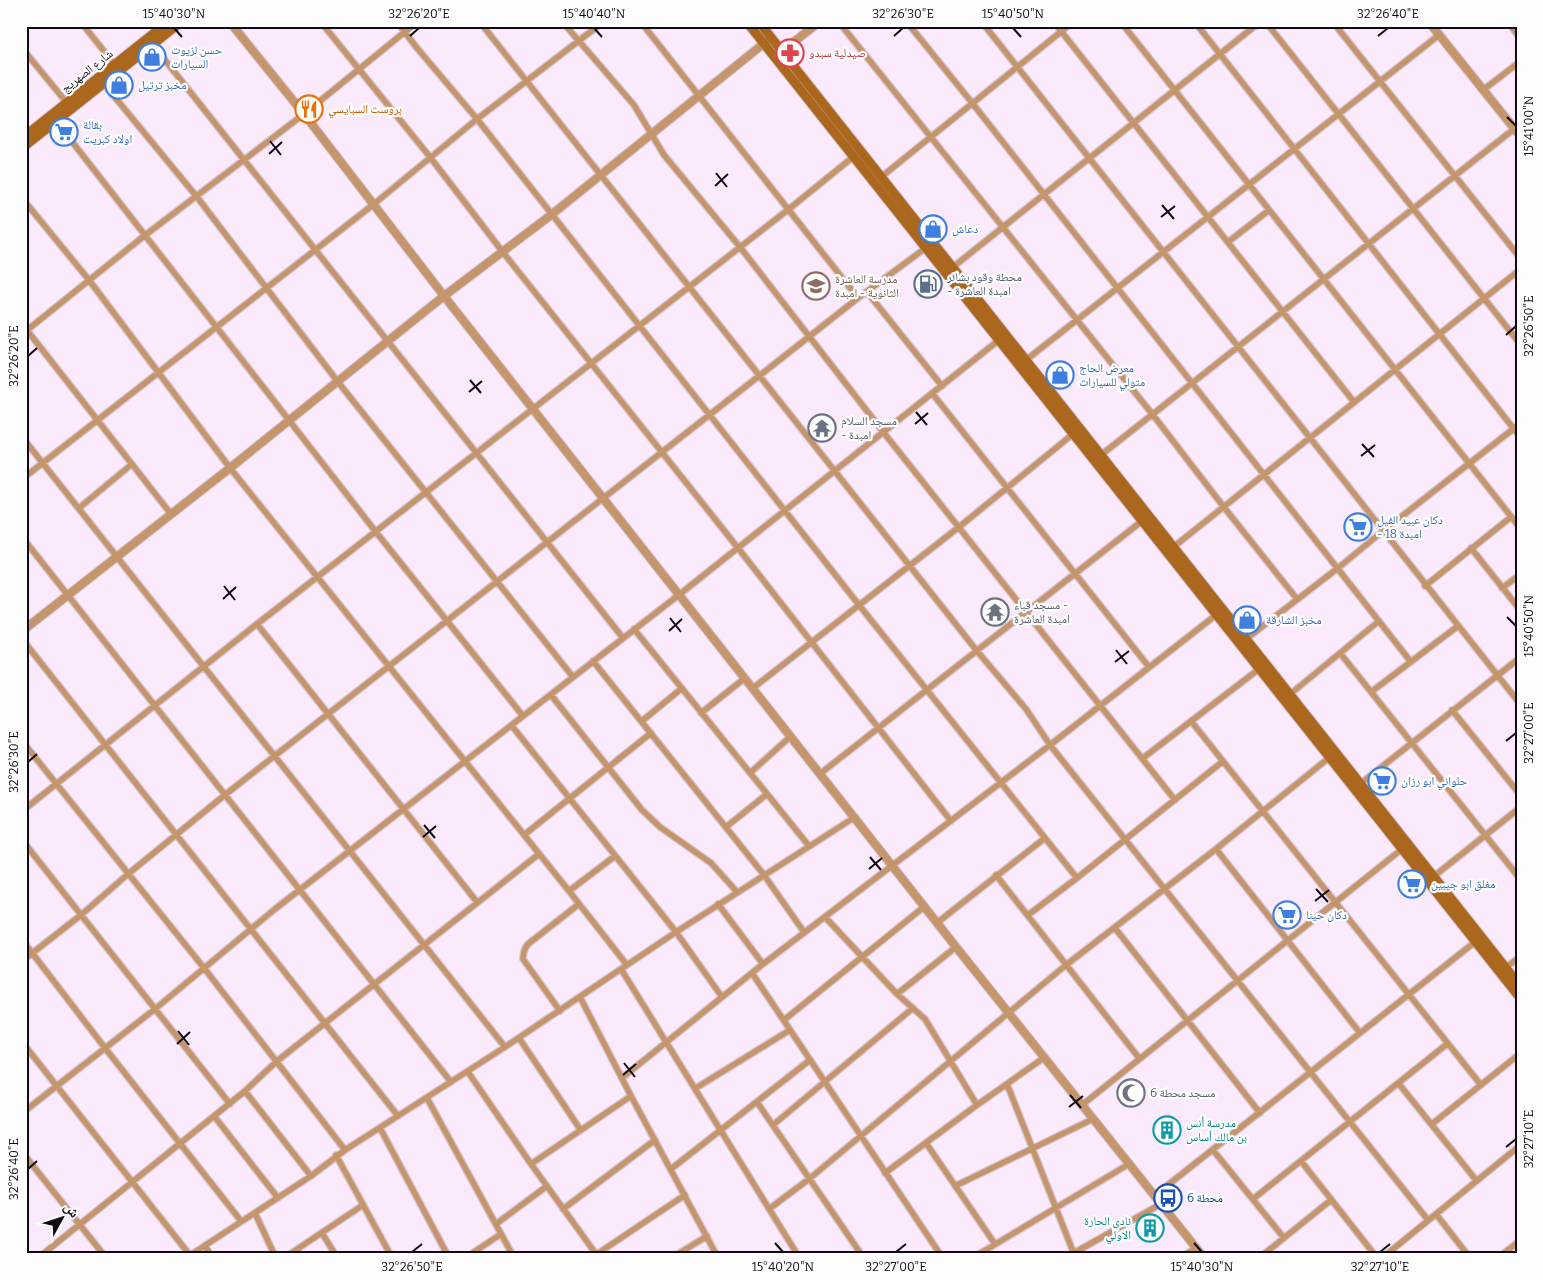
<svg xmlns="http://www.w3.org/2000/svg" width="1543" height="1280" viewBox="0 0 1543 1280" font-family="Bitter,'Noto Naskh Arabic',serif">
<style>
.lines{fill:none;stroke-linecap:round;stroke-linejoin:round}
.minor-casing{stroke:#d5c6d7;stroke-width:8}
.tertiary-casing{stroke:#d5c6d7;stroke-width:10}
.secondary-casing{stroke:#d5c6d7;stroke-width:11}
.minor{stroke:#c5956c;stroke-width:5.5}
.tertiary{stroke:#c5956c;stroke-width:8}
.secondary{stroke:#ac671f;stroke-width:9}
.ticks{fill:none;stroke:#120a14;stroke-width:2}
.labels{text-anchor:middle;stroke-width:4.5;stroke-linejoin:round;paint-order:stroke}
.shop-label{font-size:12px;fill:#366cbe;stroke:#fdfdfd;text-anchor:start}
.health-label{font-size:12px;fill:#be3a42;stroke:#fdfdfd;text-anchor:start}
.street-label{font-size:12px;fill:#120a14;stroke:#fdfdfd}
.food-label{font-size:12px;fill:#c56008;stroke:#fdfdfd;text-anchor:start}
.service-label{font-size:12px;fill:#4e5e75;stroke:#fdfdfd;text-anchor:start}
.education-label{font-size:12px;fill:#785e54;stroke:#fdfdfd;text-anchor:start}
.worship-label{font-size:12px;fill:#5b616d;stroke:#fdfdfd;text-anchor:start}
.culture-label{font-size:12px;fill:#0d838f;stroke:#fdfdfd;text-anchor:start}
.transit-label{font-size:12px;fill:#164399;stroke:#fdfdfd;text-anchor:start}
.neatline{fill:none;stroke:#120a14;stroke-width:2}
.ticks-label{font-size:12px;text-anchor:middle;fill:#120a14}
</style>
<rect width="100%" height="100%" fill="#faeafc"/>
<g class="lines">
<g class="minor-casing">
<path id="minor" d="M84 26 115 65
M324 26 430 157 502 251 738 548 951 821
M400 26 417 48 477 119 859 605 1077 878
M483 26 977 651 1026 709 1050 745 1428 1220
M566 26 634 105 664 155 740 247 884 433 1175 800
M644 26 858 298
M842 26 1153 415 1223 506 1297 599
M910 26 973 104 1411 662
M985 26 1517 700
M1057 26 1354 402
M1124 26 1517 524
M1198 26 1517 433
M1269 26 1517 340
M1336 26 1517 254
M1511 26 1517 34
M153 45 623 638
M26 53 67 103
M104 84 197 197 338 382 573 677
M1483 90 1517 64
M56 121 376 532 523 716
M880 178 1068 26
M26 203 89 280 230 468 569 891 627 965
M1228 242 1268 211
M953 267 1255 26
M867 292 942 386
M26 329 171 514
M26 331 144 236 304 114 412 26
M1026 360 1439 35
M932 393 1149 667
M26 442 505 1047
M1101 455 1514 129
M26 476 374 204 477 119 598 26
M79 508 132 464
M26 542 451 1082
M1471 548 1517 606
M1171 549 1517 272
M1425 586 1511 517
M1502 588 1517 577
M257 624 477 902
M634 629 809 846
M1246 639 1338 568 1383 531 1517 426
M26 644 398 1116
M1340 653 1517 875
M593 661 764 875 804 932
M753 688 959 527 1073 434
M1371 692 1458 626
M551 695 642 810 660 827 711 863 737 892
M1289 695 1379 621
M1452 710 1517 791
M701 713 745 678
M642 721 681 689
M1191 721 1481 1085
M512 726 676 932 722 997
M26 746 204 968 345 1150
M1143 758 1259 669
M750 773 791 736
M821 773 1142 521
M1360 784 1517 660
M26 808 257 624 789 209 853 157
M726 827 767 794
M524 835 651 733
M26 845 230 1104
M1216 849 1360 1033
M996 875 1139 1058
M1433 877 1517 810
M569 891 615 856
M718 904 763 964
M1028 915 1077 878 1222 762
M825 917 897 994 925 1019 977 1105
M938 922 1045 838
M1115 928 1260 1113
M26 945 105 1048 241 1221
M26 958 81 915 128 874 226 794 759 376 858 298 927 247
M1505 968 1517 959
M621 969 797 1254
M752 973 940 1254
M897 994 956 947
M580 997 631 1096 716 1254
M560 1011 523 959C523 953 524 949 528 944L579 904
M784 1020 925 906
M519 1038 580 1129
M26 1047 189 1254
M468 1072 531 1164 596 1254
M622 1078 763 964 1050 745 1216 615
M1007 1084 1074 1254
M1399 1084 1476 1180
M696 1088 790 1030
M245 1091 311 1176
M427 1098 512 1254
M757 1102 861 1254
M1082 1105 1402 849
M26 1110 155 1009 275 909 680 594 999 340
M214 1116 278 1198
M1432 1124 1517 1056
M773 1125 913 1008
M380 1128 447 1254
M926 1143 995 1244
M1213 1150 1284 1238
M336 1155 390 1254
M26 1157 103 1254
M1301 1161 1374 1254
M531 1164 631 1096
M671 1169 810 1060
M885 1173 977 1105 1045 1057
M955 1186 1093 1119
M1154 1196 1475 942
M1253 1199 1447 1044
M563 1209 655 1140
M769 1209 809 1179 1066 965 1216 849 1330 757
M255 1213 274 1254
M1436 1214 1467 1254
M496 1224 547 1186
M322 1233 335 1254
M205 1246 210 1254
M43 1254 245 1091 277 1061 539 854
M192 1254 311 1176 345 1150 505 1047 676 932 855 817
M290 1254 363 1205
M471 1254 501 1234
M597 1254 685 1195
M678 1254 707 1236
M979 1254 1129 1164
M1072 1254 1161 1204
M1186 1254 1196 1248
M1264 1254 1331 1200
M1387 1254 1517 1148
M1503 1254 1517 1243"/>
</g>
<g class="tertiary-casing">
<path id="tertiary" d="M233 26 304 114 444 296 956 947 1201 1254
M1432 26 1517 132
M775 57 814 26
M26 628 230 468 444 296 551 215 767 41"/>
</g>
<g class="secondary-casing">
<path id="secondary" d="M750 26 1517 994
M762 26 1517 982
M26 135 163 26
M26 145 176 26"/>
</g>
<use href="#minor" class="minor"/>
<use href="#tertiary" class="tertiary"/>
<use href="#secondary" class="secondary"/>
</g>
<path class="ticks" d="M174 28 182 37M594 28 602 37M1013 28 1021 37M410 36 419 28M894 36 903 28M1378 36 1388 28M1507 117 1516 126M270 141 281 155M269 154 282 142M716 173 727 187M715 186 728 174M1162 205 1174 219M1161 217 1175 206M1506 335 1516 326M28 356 37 348M470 380 481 393M469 392 482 381M916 412 927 425M915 424 928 413M1362 444 1374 457M1361 456 1375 445M224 586 235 600M223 599 236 587M1507 617 1516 626M670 618 681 632M669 631 682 619M1116 650 1127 664M1115 662 1129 651M1506 741 1516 733M28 762 37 754M424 825 435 838M423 837 436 826M870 857 881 870M869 869 882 858M1316 889 1328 902M1315 901 1329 890M178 1031 189 1045M177 1044 190 1032M624 1063 635 1077M623 1075 636 1064M1070 1095 1081 1108M1069 1107 1083 1096M1506 1147 1516 1139M28 1169 37 1161M775 1243 783 1252M1194 1243 1202 1252M412 1252 422 1244M896 1252 906 1244M1380 1252 1390 1244"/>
<defs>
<g id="pharmacy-ring" transform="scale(1.4375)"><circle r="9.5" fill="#fdfdfd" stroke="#e0444e" stroke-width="1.5"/><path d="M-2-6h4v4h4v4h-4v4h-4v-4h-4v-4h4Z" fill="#e0444e"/></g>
<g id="shop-ring" transform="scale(1.4375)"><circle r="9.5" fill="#fdfdfd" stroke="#3f7fe0" stroke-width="1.5"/><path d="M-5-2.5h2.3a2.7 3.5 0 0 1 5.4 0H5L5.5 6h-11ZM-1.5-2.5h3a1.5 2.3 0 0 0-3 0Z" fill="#3f7fe0"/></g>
<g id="restaurant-ring" transform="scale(1.4375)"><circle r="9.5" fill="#fdfdfd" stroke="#e8710a" stroke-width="1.5"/><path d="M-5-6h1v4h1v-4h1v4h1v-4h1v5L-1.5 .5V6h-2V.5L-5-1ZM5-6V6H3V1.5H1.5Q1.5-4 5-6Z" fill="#e8710a"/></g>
<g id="supermarket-ring" transform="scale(1.4375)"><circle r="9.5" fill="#fdfdfd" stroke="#3f7fe0" stroke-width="1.5"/><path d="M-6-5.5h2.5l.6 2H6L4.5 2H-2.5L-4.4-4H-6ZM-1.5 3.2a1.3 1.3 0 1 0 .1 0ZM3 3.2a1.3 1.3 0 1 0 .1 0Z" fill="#3f7fe0"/></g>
<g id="fuel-ring" transform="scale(1.4375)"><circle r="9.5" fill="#fdfdfd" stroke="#5c6f8a" stroke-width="1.5"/><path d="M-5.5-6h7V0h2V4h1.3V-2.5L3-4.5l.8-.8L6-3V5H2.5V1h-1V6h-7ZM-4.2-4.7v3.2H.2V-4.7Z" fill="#5c6f8a"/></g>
<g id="school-ring" transform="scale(1.4375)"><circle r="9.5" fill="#fdfdfd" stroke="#8d6e63" stroke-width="1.5"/><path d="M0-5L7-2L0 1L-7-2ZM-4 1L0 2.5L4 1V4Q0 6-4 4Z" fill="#8d6e63"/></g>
<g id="temple-ring" transform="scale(1.4375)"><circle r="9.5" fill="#fdfdfd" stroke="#6b7280" stroke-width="1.5"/><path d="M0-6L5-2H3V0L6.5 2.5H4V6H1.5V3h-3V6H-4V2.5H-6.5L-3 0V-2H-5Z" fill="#6b7280"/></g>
<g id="mosque-ring" transform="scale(1.4375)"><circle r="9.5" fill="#fdfdfd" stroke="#6b7280" stroke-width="1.5"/><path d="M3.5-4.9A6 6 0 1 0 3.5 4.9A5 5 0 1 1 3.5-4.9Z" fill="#6b7280"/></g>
<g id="building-ring" transform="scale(1.4375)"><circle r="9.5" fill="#fdfdfd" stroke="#0f9aa8" stroke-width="1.5"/><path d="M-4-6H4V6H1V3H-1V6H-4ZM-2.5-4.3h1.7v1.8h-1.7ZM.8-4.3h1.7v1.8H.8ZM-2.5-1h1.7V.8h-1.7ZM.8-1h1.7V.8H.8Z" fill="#0f9aa8"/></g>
<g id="bus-ring" transform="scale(1.4375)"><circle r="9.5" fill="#fdfdfd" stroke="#1a4fb4" stroke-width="1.5"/><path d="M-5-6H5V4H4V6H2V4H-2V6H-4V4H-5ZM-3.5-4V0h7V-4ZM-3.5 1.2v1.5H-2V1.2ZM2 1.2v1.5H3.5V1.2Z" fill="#1a4fb4"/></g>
</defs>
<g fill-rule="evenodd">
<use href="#pharmacy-ring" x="790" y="53"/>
<use href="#shop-ring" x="152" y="57"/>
<use href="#shop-ring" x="119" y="85"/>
<use href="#restaurant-ring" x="309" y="109"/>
<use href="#supermarket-ring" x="64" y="132"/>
<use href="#shop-ring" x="933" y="229"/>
<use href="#fuel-ring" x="928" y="284"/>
<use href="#school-ring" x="816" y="286"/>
<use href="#shop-ring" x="1060" y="375"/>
<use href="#temple-ring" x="822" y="428"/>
<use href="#supermarket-ring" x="1358" y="527"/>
<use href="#temple-ring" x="995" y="612"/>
<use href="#shop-ring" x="1247" y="620"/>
<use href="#supermarket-ring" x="1382" y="781"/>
<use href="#supermarket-ring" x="1412" y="884"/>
<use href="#supermarket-ring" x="1287" y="915"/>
<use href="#mosque-ring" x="1131" y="1093"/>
<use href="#building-ring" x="1167" y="1130"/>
<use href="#bus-ring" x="1168" y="1198"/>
<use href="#building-ring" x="1150" y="1228"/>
</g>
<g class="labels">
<g class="shop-label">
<text x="171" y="54">حسن لزيوت<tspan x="171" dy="14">السيارات</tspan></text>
<text x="138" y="89">مخبز ترتيل</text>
<text x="83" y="129">بقالة<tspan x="83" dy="14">اولاد كبريت</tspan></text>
<text x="952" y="233">دعاش</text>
<text x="1079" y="372">معرض الحاج<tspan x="1079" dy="14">متولي للسيارات</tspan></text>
<text x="1377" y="524">دكان عبيد الفيل<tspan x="1377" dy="14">- امبدة 18</tspan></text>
<text x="1266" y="624">مخبز الشارقة</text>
<text x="1401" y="785">حلواني ابو رزان</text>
<text x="1431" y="888">مغلق ابو جيبين</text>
<text x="1306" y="919">دكان حينا</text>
</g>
<g class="health-label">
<text x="809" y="57">صيدلية سبدو</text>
</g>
<g class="street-label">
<text transform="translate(87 71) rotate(-38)" y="4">شارع الصهريج</text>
</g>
<g class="food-label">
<text x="328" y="113">بروست السبايسي</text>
</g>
<g class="service-label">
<text x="947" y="281">محطة وقود بشائر<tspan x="947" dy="14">- امبدة العاشرة</tspan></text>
</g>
<g class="education-label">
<text x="835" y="283">مدرسة العاشرة<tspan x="835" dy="14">الثانوية - امبدة</tspan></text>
</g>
<g class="worship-label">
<text x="841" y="425">مسجد السلام<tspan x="841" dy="14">- امبدة</tspan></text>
<text x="1014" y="609">مسجد قباء -<tspan x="1014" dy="14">امبدة العاشرة</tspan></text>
<text x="1150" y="1097">مسجد محطة 6</text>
</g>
<g class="culture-label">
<text x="1186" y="1127">مدرسة أنس<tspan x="1186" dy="14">بن مالك أساس</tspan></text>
<text x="1131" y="1225" text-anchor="end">نادي الحارة<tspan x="1131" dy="14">الاولي</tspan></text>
</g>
<g class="transit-label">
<text x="1187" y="1202">محطة 6</text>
</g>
</g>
<rect width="1543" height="1280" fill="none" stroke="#fdfdfd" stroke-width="55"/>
<g transform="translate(62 1218) rotate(50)" stroke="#fdfdfd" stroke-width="4" paint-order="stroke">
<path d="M0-4L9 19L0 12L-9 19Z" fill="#120a14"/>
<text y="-8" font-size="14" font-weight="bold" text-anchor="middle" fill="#120a14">ش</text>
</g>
<rect x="28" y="28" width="1488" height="1224" class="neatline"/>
<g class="ticks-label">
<text x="174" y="18">15°40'30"N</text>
<text x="419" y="18">32°26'20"E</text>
<text x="594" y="18">15°40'40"N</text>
<text x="903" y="18">32°26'30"E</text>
<text x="1013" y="18">15°40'50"N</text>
<text x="1388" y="18">32°26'40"E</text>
<text transform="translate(1529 126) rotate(-90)" y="4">15°41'00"N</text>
<text transform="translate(1529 326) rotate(-90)" y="4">32°26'50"E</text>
<text transform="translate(14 356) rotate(-90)" y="4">32°26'20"E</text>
<text transform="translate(1529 626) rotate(-90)" y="4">15°40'50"N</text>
<text transform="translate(1529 733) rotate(-90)" y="4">32°27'00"E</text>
<text transform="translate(14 762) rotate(-90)" y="4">32°26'30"E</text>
<text transform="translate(1529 1139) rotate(-90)" y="4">32°27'10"E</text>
<text transform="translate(14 1169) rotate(-90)" y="4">32°26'40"E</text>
<text x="412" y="1271">32°26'50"E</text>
<text x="783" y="1271">15°40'20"N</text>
<text x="896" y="1271">32°27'00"E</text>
<text x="1202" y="1271">15°40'30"N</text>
<text x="1380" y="1271">32°27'10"E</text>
</g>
</svg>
